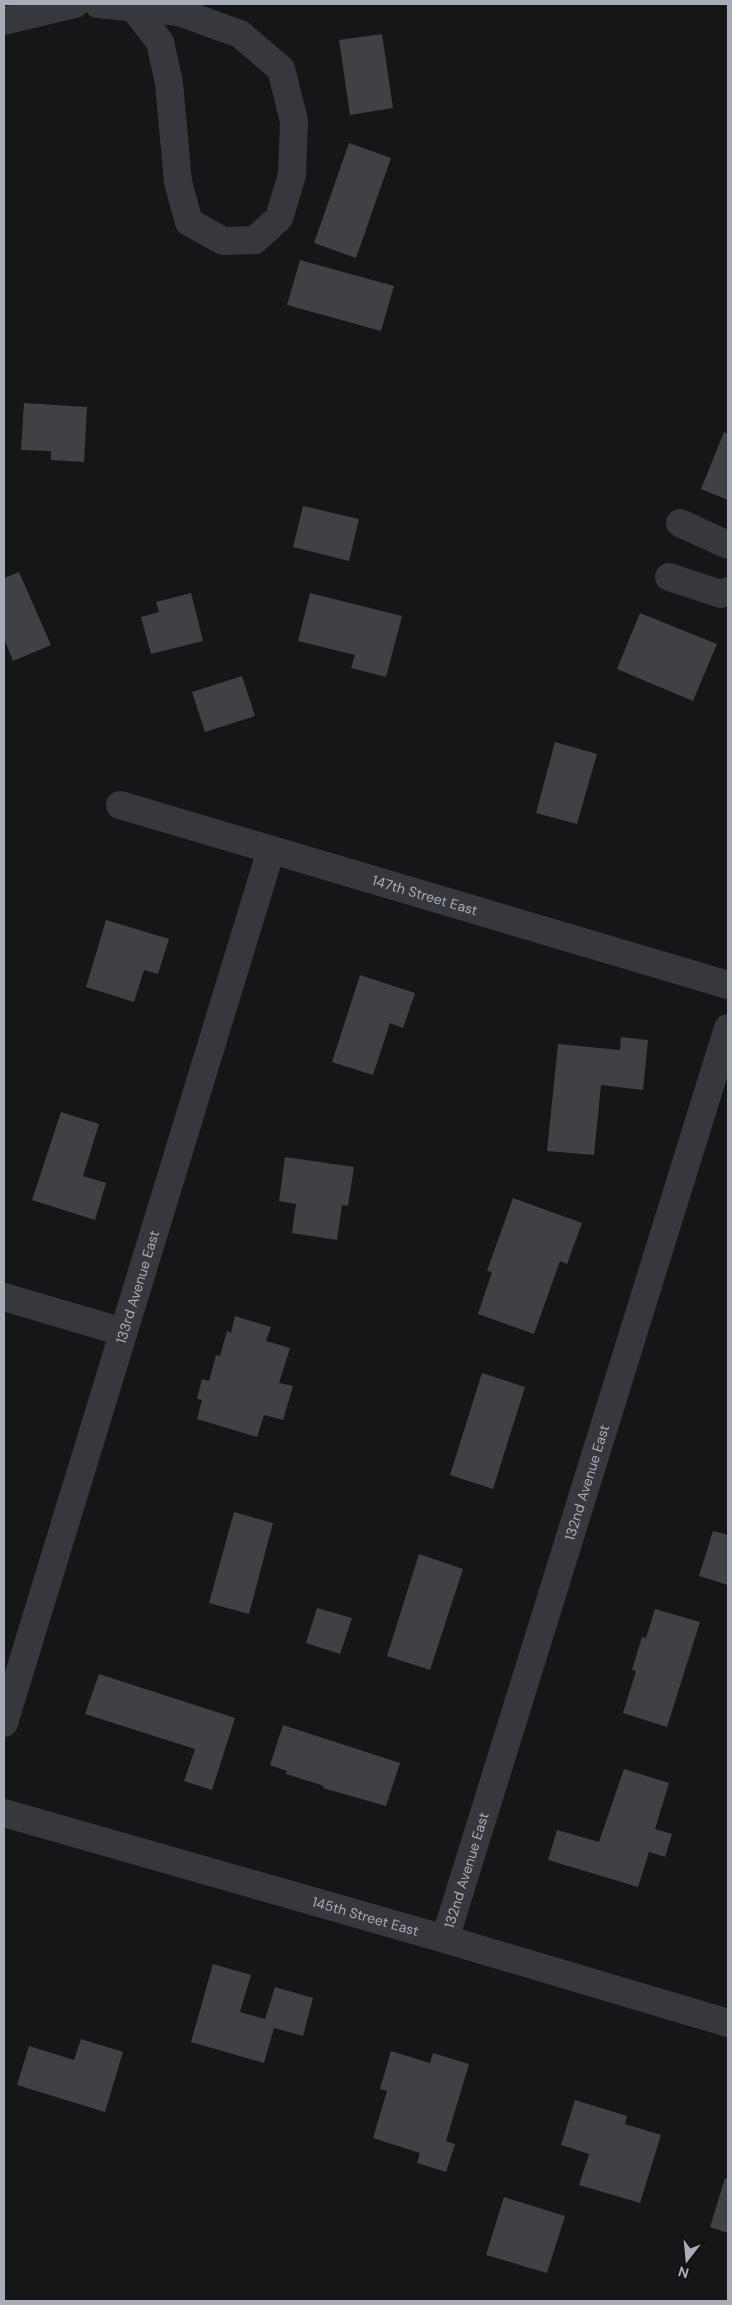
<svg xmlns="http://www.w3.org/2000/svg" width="732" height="2305" viewBox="0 0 732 2305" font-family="'DM Sans',sans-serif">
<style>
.building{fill:#404145}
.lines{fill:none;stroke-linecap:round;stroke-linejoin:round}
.minor{stroke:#37383d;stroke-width:28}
.labels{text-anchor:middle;stroke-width:4;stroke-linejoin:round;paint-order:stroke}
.street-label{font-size:14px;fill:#a8adb8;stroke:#111113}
</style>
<rect width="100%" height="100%" fill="#161618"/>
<path class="building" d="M382 34 393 108 350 115 339 40Z
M349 143 391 158 356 258 314 243Z
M300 260 394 286 381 331 287 305Z
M24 403 87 407 84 462 51 460V451L21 450Z
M724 432 728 434V500L701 489Z
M303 506 359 519 349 561 293 547Z
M19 572 51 645 13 661 4 638V578Z
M191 593 203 641 151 654 141 617 159 612 156 602Z
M310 593 402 616 386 677 351 668 355 655 298 641Z
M640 613 717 644 693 701 617 669Z
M242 676 255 716 205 732 192 692Z
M555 742 597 754 577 824 536 813Z
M106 920 169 939 158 974 144 970 134 1002 86 987Z
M360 975 415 993 403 1028 390 1023 373 1075 332 1062Z
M621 1037 648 1040 643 1090 601 1085 594 1155 547 1151 558 1044 620 1050Z
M61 1112 99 1124 83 1176 106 1183 95 1220 32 1200Z
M285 1157 354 1167 348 1206 342 1205 337 1240 292 1233 296 1204 279 1201Z
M513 1198 582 1223 567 1264 560 1261 534 1334 478 1314 492 1272 487 1271Z
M235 1316 271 1327 266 1341 290 1348 279 1383 293 1386 283 1420 264 1415 257 1437 197 1419 202 1400 197 1399 202 1379 209 1381 216 1355 220 1356 227 1331 231 1333Z
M482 1373 525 1387 493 1489 450 1475Z
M234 1512 273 1523 249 1614 209 1603Z
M713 1531 728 1535V1585L699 1576Z
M419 1554 463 1569 430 1670 387 1656Z
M317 1608 352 1618 340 1654 306 1643Z
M655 1609 700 1622 667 1727 623 1713 636 1671 632 1670 642 1637 646 1638Z
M99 1674 235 1718 212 1790 184 1781 195 1749 85 1714Z
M283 1725 400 1763 386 1806 323 1788 324 1786 286 1774 287 1771 270 1765Z
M624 1769 669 1783 655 1829 672 1834 665 1857 649 1852 638 1887 548 1860 557 1830 599 1842Z
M213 1964 251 1975 240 2012 265 2019 275 1987 313 1998 303 2036 274 2028 264 2063 191 2042Z
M81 2039 123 2052 105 2112 17 2085 29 2046 74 2060Z
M391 2051 430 2063 433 2053 469 2064 446 2141 455 2144 446 2172 417 2163 420 2153 373 2138 387 2091 380 2089Z
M575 2100 627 2116 625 2124 661 2135 640 2203 579 2185 589 2154 561 2145Z
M725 2178 728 2179V2233L710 2227Z
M504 2197 565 2216 547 2273 486 2255Z"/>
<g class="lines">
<g class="minor">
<path d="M98 4 179 12 240 34 281 69 294 121 292 175 279 218 255 240 223 241 189 222 178 182 169 83 160 42 132 6"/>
<path d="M4 21 75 4"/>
<path d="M680 523 728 545"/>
<path d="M669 577 721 594 728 591"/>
<path id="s1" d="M120 805 728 985"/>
<path d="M4 1297 123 1332"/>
<path id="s2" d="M4 1723 271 850"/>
<path id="s3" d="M4 1813 445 1939 728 2023"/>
<path id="s4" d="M445 1939 728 1028"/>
</g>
</g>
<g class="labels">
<g class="street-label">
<text dy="5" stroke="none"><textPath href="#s1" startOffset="318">147th Street East</textPath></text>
<text dy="5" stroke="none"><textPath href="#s2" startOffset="456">133rd Avenue East</textPath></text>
<text dy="5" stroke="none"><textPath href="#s4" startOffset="478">132nd Avenue East</textPath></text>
<text dy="5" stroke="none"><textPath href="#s4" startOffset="72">132nd Avenue East</textPath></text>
<text dy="5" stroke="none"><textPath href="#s3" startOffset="376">145th Street East</textPath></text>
</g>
</g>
<rect width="732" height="2305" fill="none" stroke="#a8adb8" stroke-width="10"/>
<g transform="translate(687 2260) rotate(196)" stroke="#111113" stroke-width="4" paint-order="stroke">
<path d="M0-4L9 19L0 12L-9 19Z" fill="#a8adb8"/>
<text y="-8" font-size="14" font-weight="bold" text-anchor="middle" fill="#a8adb8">N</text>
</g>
</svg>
